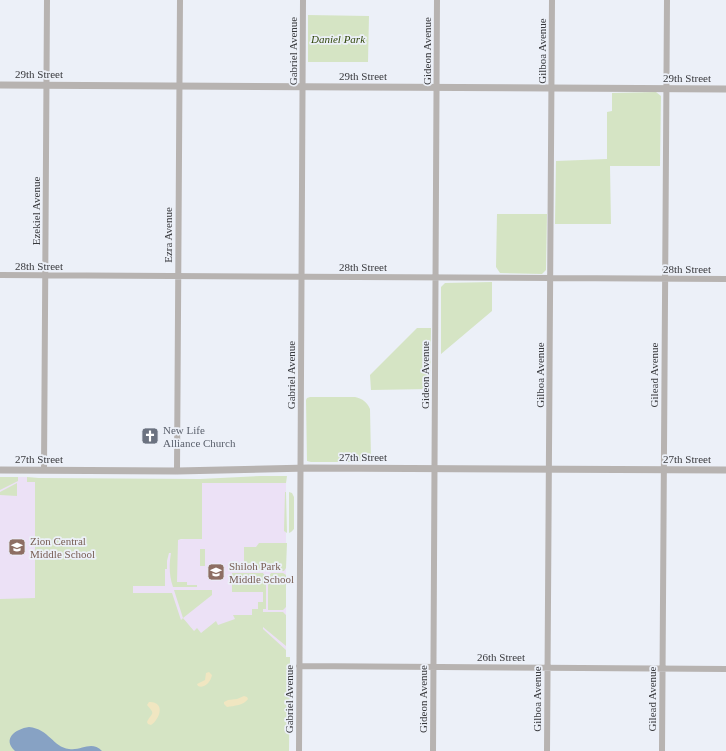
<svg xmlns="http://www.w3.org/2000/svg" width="726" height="751" viewBox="0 0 726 751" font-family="'Times New Roman',serif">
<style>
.education{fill:#ece1f6}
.green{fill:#d5e4c4}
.sand{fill:#f0e6c1}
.water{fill:#87a2c4}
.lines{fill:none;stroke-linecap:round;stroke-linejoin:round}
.minor{stroke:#b7b3b1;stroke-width:6}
.tertiary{stroke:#b7b3b1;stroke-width:7}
.labels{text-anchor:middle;stroke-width:3.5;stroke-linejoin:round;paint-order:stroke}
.park-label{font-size:11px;font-style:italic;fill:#31470a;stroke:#ecf0f8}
.street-label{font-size:11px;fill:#38393d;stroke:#ecf0f8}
.worship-label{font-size:11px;fill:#5b616d;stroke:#ecf0f8;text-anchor:start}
.education-label{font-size:11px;fill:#785e54;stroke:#ecf0f8;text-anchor:start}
</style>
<rect width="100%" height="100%" fill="#ecf0f8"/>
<path class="education" d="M0 477H27L28 482H35V599H0Z
M202 483H286V657L175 656 133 594V586H146L147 569H167V561L169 552 170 540 202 538Z"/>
<path class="green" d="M308 15 369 16 368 62H308Z
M656 92 661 96 660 166H610L611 224H555L556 161 607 159V112L612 111V93Z
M497 214H547L546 270 542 274 500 273 496 267Z
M492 282V311L441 354V287L445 283Z
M417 328H431L430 389 371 390 370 375Z
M310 397H355C363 399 367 402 370 409L371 458 369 462H311L307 461 306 400 307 398Z
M261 476H287L286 483H202V539H181L178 540 177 582H187V585H197V587H173C169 575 169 565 171 553H169L167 561V569H165V586H133V593H172L181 620 183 618 174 590H212V595L183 618 194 631 197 628 201 633 216 621 218 625 235 619 233 615H252V609H258V602H263V592H232V573H263L266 578V609H263V612H283L286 615V646L263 627V629L286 650V657H290L289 751H0V599L35 598V482H27V477L39 478 200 479Z
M0 477H18V481L0 490Z
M17 483V496L0 495V492Z
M285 492H286L287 533 284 531Z
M289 492 292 493 294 497V529L291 532 289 533Z
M259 543H287L286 568 284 571 244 570V547H256Z
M200 549H205V566H200Z
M271 573H283L286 575V607L283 610H268V578Z"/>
<path class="sand" d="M209 672 212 675C211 681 205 689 198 686L197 684 205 680 206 673Z
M244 696 247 697 248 699C244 705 234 706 227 707L224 704V702L228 700 237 699Z
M149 702C151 702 154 702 155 703 165 707 157 722 151 725L148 724 147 722C152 712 156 715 147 705Z"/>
<path class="water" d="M29 727C49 729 53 747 69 749 82 751 91 740 102 751H15C2 739 15 729 29 727Z"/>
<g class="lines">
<path class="minor" d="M0 275 726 279
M44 470 47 0
M177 471 180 0
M299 666 726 669
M299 751 303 0
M433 751 437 0
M547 751 552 0
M662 751 667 0"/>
<path class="tertiary" d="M0 85 726 89
M0 470 177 471 309 468 726 470"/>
</g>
<defs>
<g id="church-square" transform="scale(0.9)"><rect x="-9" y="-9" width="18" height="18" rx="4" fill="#6b7280" stroke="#ecf0f8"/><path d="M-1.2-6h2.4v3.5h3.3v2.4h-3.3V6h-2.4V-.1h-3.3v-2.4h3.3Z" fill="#fff"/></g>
<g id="school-square" transform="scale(0.9)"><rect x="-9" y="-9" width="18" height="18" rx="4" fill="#8d6e63" stroke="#ecf0f8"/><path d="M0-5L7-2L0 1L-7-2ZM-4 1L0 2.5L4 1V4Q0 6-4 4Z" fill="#fff"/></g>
</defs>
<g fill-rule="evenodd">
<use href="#church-square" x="150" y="436"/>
<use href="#school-square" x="17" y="547"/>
<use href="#school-square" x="216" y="572"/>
</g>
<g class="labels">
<g class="park-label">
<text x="338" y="43">Daniel Park</text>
</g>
<g class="street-label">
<text transform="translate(293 51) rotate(-90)" y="4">Gabriel Avenue</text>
<text transform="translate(427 51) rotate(-90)" y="4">Gideon Avenue</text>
<text transform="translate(542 51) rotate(-90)" y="4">Gilboa Avenue</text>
<text x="39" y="78">29th Street</text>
<text x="363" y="80">29th Street</text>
<text x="687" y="82">29th Street</text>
<text transform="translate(36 211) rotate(-90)" y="4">Ezekiel Avenue</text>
<text transform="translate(168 235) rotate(-90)" y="4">Ezra Avenue</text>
<text x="39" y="270">28th Street</text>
<text x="363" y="271">28th Street</text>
<text x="687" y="273">28th Street</text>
<text transform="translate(291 375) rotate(-90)" y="4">Gabriel Avenue</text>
<text transform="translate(425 375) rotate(-90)" y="4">Gideon Avenue</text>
<text transform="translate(540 375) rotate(-90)" y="4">Gilboa Avenue</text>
<text transform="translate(654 375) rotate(-90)" y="4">Gilead Avenue</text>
<text x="363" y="461">27th Street</text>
<text x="39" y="463">27th Street</text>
<text x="687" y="463">27th Street</text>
<text x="501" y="661">26th Street</text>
<text transform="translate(289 699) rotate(-90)" y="4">Gabriel Avenue</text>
<text transform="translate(423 699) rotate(-90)" y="4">Gideon Avenue</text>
<text transform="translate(537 699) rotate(-90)" y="4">Gilboa Avenue</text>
<text transform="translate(652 699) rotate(-90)" y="4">Gilead Avenue</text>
</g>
<g class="worship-label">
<text x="163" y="434">New Life<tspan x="163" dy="13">Alliance Church</tspan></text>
</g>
<g class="education-label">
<text x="30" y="545">Zion Central<tspan x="30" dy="13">Middle School</tspan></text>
<text x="229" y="570">Shiloh Park<tspan x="229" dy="13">Middle School</tspan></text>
</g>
</g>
</svg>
